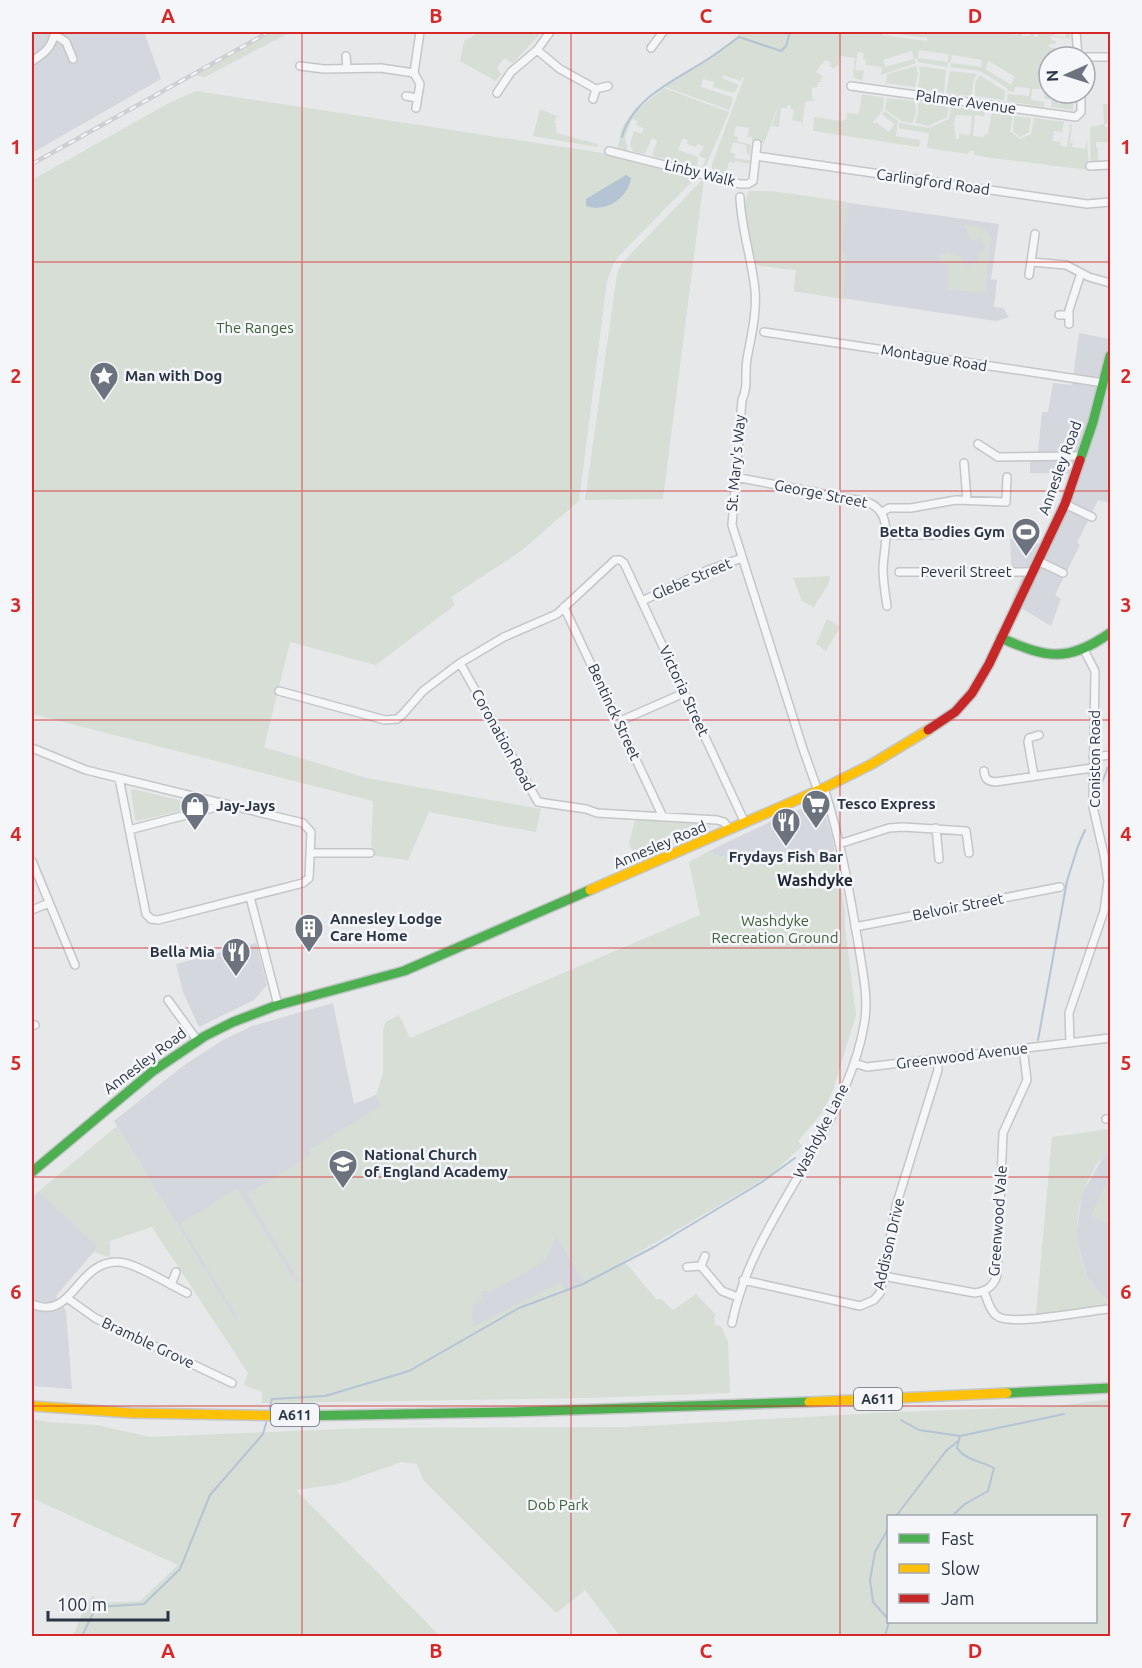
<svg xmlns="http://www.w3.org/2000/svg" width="1142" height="1668" viewBox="0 0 1142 1668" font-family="Ubuntu,sans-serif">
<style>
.built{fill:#d4d7dd}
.green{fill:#d6ded6;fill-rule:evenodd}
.water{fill:#b4c4d5}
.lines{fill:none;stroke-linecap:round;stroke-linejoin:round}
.stream{stroke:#b4c4d5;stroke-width:2}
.street-casing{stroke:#c4c6c8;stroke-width:10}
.fast-casing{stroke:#c4c6c8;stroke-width:12}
.slow-casing{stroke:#c4c6c8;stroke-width:12}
.jam-casing{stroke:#c4c6c8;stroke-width:12}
.street{stroke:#f5f6f7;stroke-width:7}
.fast{stroke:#4caf50;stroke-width:9}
.slow{stroke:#ffc107;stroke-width:9}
.jam{stroke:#c62828;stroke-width:9}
.rail-casing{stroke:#cecfd2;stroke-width:4.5}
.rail{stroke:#f4f6f9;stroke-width:2;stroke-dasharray:7;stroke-linecap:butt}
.grid{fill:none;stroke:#d62828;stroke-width:1.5;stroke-opacity:0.55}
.labels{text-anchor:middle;stroke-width:5;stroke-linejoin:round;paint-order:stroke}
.shield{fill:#f4f6f9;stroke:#676e7b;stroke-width:1.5}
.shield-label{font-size:14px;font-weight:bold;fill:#2b3445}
.street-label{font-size:15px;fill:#2b3445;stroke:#f4f6f9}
.park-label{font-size:15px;fill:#3f6138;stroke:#f4f6f9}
.poi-label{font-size:15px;font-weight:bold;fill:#2b3445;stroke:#f4f6f9;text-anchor:start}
.neighbourhood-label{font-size:16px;font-weight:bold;fill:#1d2536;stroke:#f4f6f9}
.neatline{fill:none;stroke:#d62828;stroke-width:2}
.grid-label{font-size:20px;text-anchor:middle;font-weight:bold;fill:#d62828}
</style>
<rect width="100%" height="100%" fill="#e6e8ea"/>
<path class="built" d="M32 32H144L161 79 32 153Z
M771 192 999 224 991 279 997 280 994 307 1003 308 1009 317 996 321 794 291 796 270 756 265 745 207 746 199Z
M1110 332V395L1109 403 1110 404V503L1098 500 1077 543 1080 545 1055 595 1061 599 1051 626 1011 602 1022 577H1012L1010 539H1029L1039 544 1053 518 1070 474 1030 473V462L1037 460 1042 412H1048L1053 383 1072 385 1079 333 1109 339Z
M818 802 822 804 832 835 835 855 748 859 717 856 709 851 778 818Z
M256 943 267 985 254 1000 199 1027 183 992 176 964Z
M333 1003 354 1104 376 1095 382 1105 554 1231 584 1282 409 1372 235 1320 114 1121 183 1066 223 1040 252 1026Z
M1110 1148V1301L1097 1291 1087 1277 1076 1236 1082 1194 1103 1157Z
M39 1191 98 1247 56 1296 66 1311 72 1389 32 1386V1199Z"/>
<path class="green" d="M274 32H291L205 77 193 75Z
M480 32H542L513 63 504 58 497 68 501 74 496 81 460 61 464 41Z
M739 32H882V35L927 41V38L897 34V32H1012V34L1018 35V32H1023L1022 36H1029L1030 32H1034V37H1037L1038 32H1051L1055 36 1065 37 1067 32 1070 33V39L1050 36 1052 40 1056 41 1055 44H1049V47L1059 49V53H1054L1053 57H1049V75H1047L1046 79H1049V93H1057L1053 98 1059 104 1070 95 1069 93H1073V110L1051 107 1052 100 1044 98 1045 89H1032L1031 100 1044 102V107L1007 101 1008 94 1029 96 1030 88 1015 87 1014 92 1008 91 1007 88 980 71 950 67 951 63 948 62 947 67 918 62 917 58 914 59 916 63 881 75 882 67 865 65 866 60 863 59 864 53 858 52 855 70 864 71 862 81 853 77 855 58 840 56 838 67 837 65 834 69 830 66 831 63 825 60 816 72 823 76 820 81 823 82H818V87L812 88V99L817 100 805 102 802 130V122L792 120 794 110 791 109 790 105H788L786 108H781L779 127 772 126 782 96 764 143 752 141V137H747L749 128 736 126 734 136 738 137 737 141 751 145 750 156 747 153 746 145 733 142 730 152 735 154 734 158 750 160 749 164 735 161V163L729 162 726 174 739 177 714 172 712 170V164L744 78 742 77 741 81 723 75 722 78 739 85 734 93 713 87 714 82 703 79 701 87 732 97 733 100 729 110 663 86 698 64 700 65 740 34ZM919 50 948 54V62L918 58ZM912 51 914 59 885 67 883 60ZM952 55 982 60 981 67 951 63ZM989 61 1015 77 1011 85 985 69Z
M916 66 918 74 915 87 886 83 887 74Z
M919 66 946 70 944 93 918 88 920 74Z
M950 71 977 74C971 81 974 88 971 96L946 93Z
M980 75 1005 91 1004 100 975 96V83Z
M664 88 729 112 705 168H702L706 159 699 156 704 146 697 144 696 147 687 144 688 140 683 138 678 150 698 157 697 166 652 156 657 141 652 138 645 154 633 152 630 144 634 131 641 134 644 128 636 125 638 121 632 119 625 137 628 153 617 151 622 127 636 108 638 109Z
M196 91 609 154 697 176 618 257 613 265 607 281 579 501 521 551 451 597 455 605 376 665 290 642 264 747 367 778 541 809 536 832 429 812 408 860 375 856 371 845 373 801 32 714V180L169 103Z
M862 94 884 98 883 110 873 122 874 124 876 122 889 132 894 124 882 114 885 111 898 121 896 136 920 140 919 147 813 131 814 117 842 121 846 119 847 113 859 114Z
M887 98 915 101 916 114 912 123 901 121 885 109Z
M918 102 949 106 947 117 928 126 915 123 918 114Z
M1103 104H1110V123L1105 124V127H1110V146L1109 142H1096V147L1098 148V160L1110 161V159V163L1091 165 1090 127 1104 124Z
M951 106 985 111 984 116 975 115 973 136 984 137 985 134H988L992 112 1013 115 1010 131 1020 139 1031 134 1034 118 1064 122 1062 132 1054 131 1053 141 1061 142 1060 146 1067 147 1070 127 1068 125 1072 124 1070 143H1073L1072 147 1085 149 1087 139 1089 170 985 157 974 155V151H969L968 154 927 148 929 133 899 128V123L929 128 949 119ZM956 115 972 116 970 135 959 134V139H956L954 124Z
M540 109 557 116 554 122 556 123V133L598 144 597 147 533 136Z
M1014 116 1031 118 1029 132 1020 137 1013 131Z
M704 178 663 499 585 500 617 274 622 263Z
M749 191H771L848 202 842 247 847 260 843 299 794 291 796 270 756 265 745 207 746 199Z
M963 225C975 225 985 226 991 237L985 293 948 289V264L940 263V255H945V252L957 254 968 266 980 258 978 254 986 248 980 237 973 242Z
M830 576 829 583 814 607 802 601 793 578Z
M827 619 840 627 826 651 816 644Z
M133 789 196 804 197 807 137 821 135 819 131 791Z
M635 820 698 824 712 827 637 862 629 843Z
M709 851C734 867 804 856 835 855L845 912V927L856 1015 833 1090 822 1113 798 1141 802 1146 771 1175 624 1261 657 1300 661 1299 673 1310 696 1294 716 1315 714 1318 715 1325 721 1326 728 1342 730 1393 586 1398 262 1403V1392L244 1385 248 1373 152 1227 110 1241V1257L94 1252 98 1247 39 1191 117 1126 235 1320 238 1318 180 1224 237 1188 296 1282 299 1281 247 1194 311 1155 309 1150 382 1105 376 1095 383 1074V1030L386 1022 399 1015 410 1038 700 915 689 862ZM555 1234 584 1282 566 1291 561 1282 473 1327 472 1306 481 1301 482 1291H493L545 1261 556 1238Z
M1110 1129V1148C1082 1178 1070 1221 1082 1260 1084 1266 1085 1273 1088 1278 1093 1288 1102 1294 1110 1301V1305L1036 1314 1052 1137Z
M1110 1174V1225L1091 1216Z
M1110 1399V1636H620L585 1590 556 1613 424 1481 417 1464 401 1462 339 1484 296 1490 440 1636H73L85 1606 93 1595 98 1603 140 1601 178 1565 32 1498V1419L48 1422 97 1425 150 1437 368 1428 626 1427 897 1412 1057 1406ZM1096 1516V1622H888V1516Z"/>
<path class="water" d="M626 175 631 178C628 198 606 213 586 206V199Z"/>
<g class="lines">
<path class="stream" d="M622 137C633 97 676 80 708 59 719 52 729 44 739 37L781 51 786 46 790 32
M1109 649 1110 663
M1101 785 1108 767
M1038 1040 1067 881 1078 846 1085 830
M269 1412 272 1399 325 1396 409 1371 519 1308 583 1284 654 1247 762 1182 795 1158
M901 1420 919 1430 960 1436 957 1448C966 1461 982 1461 994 1468L988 1491 965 1504 952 1516
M960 1436 1064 1414
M896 1516 946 1451 958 1441
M888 1529 875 1552 870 1580 873 1602 888 1619
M82 1636 96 1607 144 1604 180 1569 210 1495 263 1434 267 1420
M885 1636 889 1622"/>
<g class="street-casing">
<path id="street" d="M1076 32 1078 57
M55 35 66 42 73 59
M651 48 663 32
M537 50 560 69 596 89
M346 56 347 68
M1085 57H1110
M32 61C45 53 52 47 55 32
M300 66 324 69 381 68 414 73
M851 86 1076 117 1081 112V93
M497 93 511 72 537 50 550 32
M406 96 417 98
M593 99 596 89 608 86
M416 108 420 84 414 73 420 32
M609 151 740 184H748L753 181 757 144
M756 156 1087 204 1110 202
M1090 166 1110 165
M740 197C741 229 752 259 755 290 757 314 751 336 747 359 744 376 749 384 742 400L732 525 803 749 818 791
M1031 262 1066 265 1089 277 1110 283
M1029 275 1035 234
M1059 315H1068
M1069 324V310L1081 273
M764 332 1104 383
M978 444 998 457 1082 456
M964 463 967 500
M735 477 867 502C895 512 884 545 883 568 883 581 885 593 887 606
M1065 504 1092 517
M882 512 889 508H911L956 500 1006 502 1007 477
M886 535H941
M1038 561 1063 573
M899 572H1033
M642 601 708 570 742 558
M564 607 663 817
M460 663 538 802 586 809 597 813 717 820 724 822 730 830
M279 691 385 720 397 719 402 715 423 691 460 663 504 637 557 614 615 560H620L624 563 745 823
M618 722 684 693
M32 748 86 770 303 823 311 832 309 878 303 883 158 920 151 919 146 914 119 778
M1093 757 1110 755
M984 771C985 779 987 781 995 782L1092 768
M1034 776 1028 742 1029 738 1039 735
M936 828 939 859
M129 830 224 805
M839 844 889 828 903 827 966 831 969 853
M310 853H370
M32 861 75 965
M250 897 278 1005
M32 910 49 903
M855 927 1060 887
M168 1000 197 1040
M32 1025H35
M1070 1043 1069 1013 1104 911 1108 881 1104 855 1093 807 1095 671 1084 650
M854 1063 867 1067 1110 1038
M1106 1119H1110
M701 1266 722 1291 738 1297
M687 1267 701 1266 705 1256
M883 1276 975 1293C987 1291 994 1286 997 1275L1003 1133 1027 1080 1023 1048
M743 1280 860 1306 874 1300 880 1293 896 1206 938 1070 937 1059
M171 1285 176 1272
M984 1291C987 1299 990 1311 997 1316 1012 1327 1089 1310 1110 1309
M67 1298 95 1318 232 1383
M32 1304C73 1322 76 1261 118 1262 134 1262 170 1285 187 1293
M732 1323C745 1258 783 1205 815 1147 835 1114 858 1063 864 1025 869 1000 863 974 859 948 850 895 841 840 824 788"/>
</g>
<g class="fast-casing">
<path id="fast" d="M1080 460 1093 422 1110 356
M1001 638C1047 658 1067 663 1110 633
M32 1172 153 1071 205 1036 233 1022 275 1006 404 971 590 890
M1007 1393 1110 1388
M296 1416 512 1412 809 1402"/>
</g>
<g class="slow-casing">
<path id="slow" d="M590 890 824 788 872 764 928 730
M809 1402 1007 1393
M32 1406 131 1413 296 1416"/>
</g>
<g class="jam-casing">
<path id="jam" d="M928 730 955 712 972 693 989 664 1065 504 1080 460"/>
</g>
<use href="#street" class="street"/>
<use href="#fast" class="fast"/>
<use href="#slow" class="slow"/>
<use href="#jam" class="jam"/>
<g class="rail-casing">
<path id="rail" d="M32 164 269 32"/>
</g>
<use href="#rail" class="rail"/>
</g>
<path class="grid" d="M302 32V1636M571 32V1636M840 32V1636M32 262H1110M32 491H1110M32 720H1110M32 948H1110M32 1177H1110M32 1406H1110"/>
<defs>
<g id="sight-pin" transform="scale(1.5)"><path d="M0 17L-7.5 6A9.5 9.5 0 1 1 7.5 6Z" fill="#6c737f" stroke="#f4f6f9"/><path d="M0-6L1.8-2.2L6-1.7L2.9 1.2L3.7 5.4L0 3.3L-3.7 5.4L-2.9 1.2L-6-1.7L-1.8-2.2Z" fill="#fff"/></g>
<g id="stadium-pin" transform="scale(1.5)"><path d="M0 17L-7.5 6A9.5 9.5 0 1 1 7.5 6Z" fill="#6c737f" stroke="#f4f6f9"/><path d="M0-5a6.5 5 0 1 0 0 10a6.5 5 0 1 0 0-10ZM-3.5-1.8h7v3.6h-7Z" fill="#fff"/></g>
<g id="supermarket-pin" transform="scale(1.5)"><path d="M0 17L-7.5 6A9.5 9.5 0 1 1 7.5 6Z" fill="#6c737f" stroke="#f4f6f9"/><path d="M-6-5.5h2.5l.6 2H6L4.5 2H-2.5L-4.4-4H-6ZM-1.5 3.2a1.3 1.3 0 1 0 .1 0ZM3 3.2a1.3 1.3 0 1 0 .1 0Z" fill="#fff"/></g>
<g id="shop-pin" transform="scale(1.5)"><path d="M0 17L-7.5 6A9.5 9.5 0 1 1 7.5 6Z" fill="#6c737f" stroke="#f4f6f9"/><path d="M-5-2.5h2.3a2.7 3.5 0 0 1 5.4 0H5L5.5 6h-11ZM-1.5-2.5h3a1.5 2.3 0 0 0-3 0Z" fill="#fff"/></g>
<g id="restaurant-pin" transform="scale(1.5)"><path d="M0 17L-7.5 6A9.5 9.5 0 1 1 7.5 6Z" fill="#6c737f" stroke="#f4f6f9"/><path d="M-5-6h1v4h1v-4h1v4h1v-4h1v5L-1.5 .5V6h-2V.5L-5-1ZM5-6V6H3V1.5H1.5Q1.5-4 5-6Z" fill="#fff"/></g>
<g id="building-pin" transform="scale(1.5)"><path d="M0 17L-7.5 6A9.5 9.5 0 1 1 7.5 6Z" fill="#6c737f" stroke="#f4f6f9"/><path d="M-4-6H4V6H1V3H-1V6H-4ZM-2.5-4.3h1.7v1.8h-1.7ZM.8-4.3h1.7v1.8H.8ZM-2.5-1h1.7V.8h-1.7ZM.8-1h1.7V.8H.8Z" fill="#fff"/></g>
<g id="school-pin" transform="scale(1.5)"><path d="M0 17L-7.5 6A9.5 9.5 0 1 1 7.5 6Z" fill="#6c737f" stroke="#f4f6f9"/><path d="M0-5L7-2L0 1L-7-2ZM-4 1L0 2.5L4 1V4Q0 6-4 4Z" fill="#fff"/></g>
</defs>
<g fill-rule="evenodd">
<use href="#sight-pin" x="104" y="376"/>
<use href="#stadium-pin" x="1026" y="532"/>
<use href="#supermarket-pin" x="816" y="804"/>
<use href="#shop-pin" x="195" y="806"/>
<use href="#restaurant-pin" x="786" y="822"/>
<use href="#building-pin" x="309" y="928"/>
<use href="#restaurant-pin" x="236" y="952"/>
<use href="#school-pin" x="343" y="1164"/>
</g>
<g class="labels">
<g class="shield">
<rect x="854" y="1388" width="48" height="22" rx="4.5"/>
<rect x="271" y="1404" width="48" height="22" rx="4.5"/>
</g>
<g class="shield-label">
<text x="878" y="1404">A611</text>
<text x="295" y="1420">A611</text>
</g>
<g class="street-label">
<text transform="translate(966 102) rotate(8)" y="5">Palmer Avenue</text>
<text transform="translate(700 173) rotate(14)" y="5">Linby Walk</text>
<text transform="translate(933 182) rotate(8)" y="5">Carlingford Road</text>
<text transform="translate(934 358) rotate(9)" y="5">Montague Road</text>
<text transform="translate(736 463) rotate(-85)" y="5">St. Mary's Way</text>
<text transform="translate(1060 468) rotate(-70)" y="5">Annesley Road</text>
<text transform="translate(821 494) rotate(11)" y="5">George Street</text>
<text x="966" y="577">Peveril Street</text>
<text transform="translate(692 579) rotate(-23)" y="5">Glebe Street</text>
<text transform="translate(684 691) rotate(65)" y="5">Victoria Street</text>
<text transform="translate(614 712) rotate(65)" y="5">Bentinck Street</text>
<text transform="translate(503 740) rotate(61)" y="5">Coronation Road</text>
<text transform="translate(1095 759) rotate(-90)" y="5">Coniston Road</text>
<text transform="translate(660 845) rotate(-23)" y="5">Annesley Road</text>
<text transform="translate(958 907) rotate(-11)" y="5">Belvoir Street</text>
<text transform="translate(962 1056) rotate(-7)" y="5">Greenwood Avenue</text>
<text transform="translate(145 1061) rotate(-37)" y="5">Annesley Road</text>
<text transform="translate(821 1131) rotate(-63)" y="5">Washdyke Lane</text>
<text transform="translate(998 1221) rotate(-86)" y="5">Greenwood Vale</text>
<text transform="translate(889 1244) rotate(-77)" y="5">Addison Drive</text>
<text transform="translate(148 1343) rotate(25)" y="5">Bramble Grove</text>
</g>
<g class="park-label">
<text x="255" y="333">The Ranges</text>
<text x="775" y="926">Washdyke<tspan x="775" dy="17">Recreation Ground</tspan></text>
<text x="558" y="1510">Dob Park</text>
</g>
<g class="poi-label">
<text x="125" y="381">Man with Dog</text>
<text x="1005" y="537" text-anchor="end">Betta Bodies Gym</text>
<text x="837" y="809">Tesco Express</text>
<text x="216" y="811">Jay-Jays</text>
<text x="786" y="862" text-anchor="middle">Frydays Fish Bar</text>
<text x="330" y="924">Annesley Lodge<tspan x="330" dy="17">Care Home</tspan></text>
<text x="215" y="957" text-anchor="end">Bella Mia</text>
<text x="364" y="1160">National Church<tspan x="364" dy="17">of England Academy</tspan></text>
</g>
<g class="neighbourhood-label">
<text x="815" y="886">Washdyke</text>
</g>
</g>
<rect width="1142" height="1668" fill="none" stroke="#f4f6f9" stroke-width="66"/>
<rect x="887" y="1515" width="210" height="108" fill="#f4f6f9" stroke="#a4a8b1" stroke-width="1.5"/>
<rect x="899" y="1534" width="30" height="9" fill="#4caf50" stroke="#a4a8b1" stroke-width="1.5"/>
<text x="941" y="1545" font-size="18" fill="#2b3445">Fast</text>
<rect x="899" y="1564" width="30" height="9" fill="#ffc107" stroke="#a4a8b1" stroke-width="1.5"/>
<text x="941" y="1575" font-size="18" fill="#2b3445">Slow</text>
<rect x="899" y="1594" width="30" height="9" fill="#c62828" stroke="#a4a8b1" stroke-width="1.5"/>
<text x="941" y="1605" font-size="18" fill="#2b3445">Jam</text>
<g transform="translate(1067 75) rotate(267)"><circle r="28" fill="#f4f6f9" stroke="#a4a8b1" stroke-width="1.5"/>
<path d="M0-4.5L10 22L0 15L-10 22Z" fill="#6c737f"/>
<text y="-9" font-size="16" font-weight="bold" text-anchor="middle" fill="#2b3445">N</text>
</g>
<path d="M48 1611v9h120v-9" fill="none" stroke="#2b3445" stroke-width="3"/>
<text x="57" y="1611" font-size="18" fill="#2b3445" stroke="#f4f6f9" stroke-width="4.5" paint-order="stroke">100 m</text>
<rect x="33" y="33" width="1076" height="1602" class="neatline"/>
<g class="grid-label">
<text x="168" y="23">A</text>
<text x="436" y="23">B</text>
<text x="706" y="23">C</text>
<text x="975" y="23">D</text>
<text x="16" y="154">1</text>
<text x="1126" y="154">1</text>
<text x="16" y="383">2</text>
<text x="1126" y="383">2</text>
<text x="16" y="612">3</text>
<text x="1126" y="612">3</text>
<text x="16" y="841">4</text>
<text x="1126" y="841">4</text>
<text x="16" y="1070">5</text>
<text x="1126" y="1070">5</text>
<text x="16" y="1299">6</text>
<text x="1126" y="1299">6</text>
<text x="16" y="1527">7</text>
<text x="1126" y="1527">7</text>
<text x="168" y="1658">A</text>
<text x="436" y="1658">B</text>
<text x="706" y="1658">C</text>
<text x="975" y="1658">D</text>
</g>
</svg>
